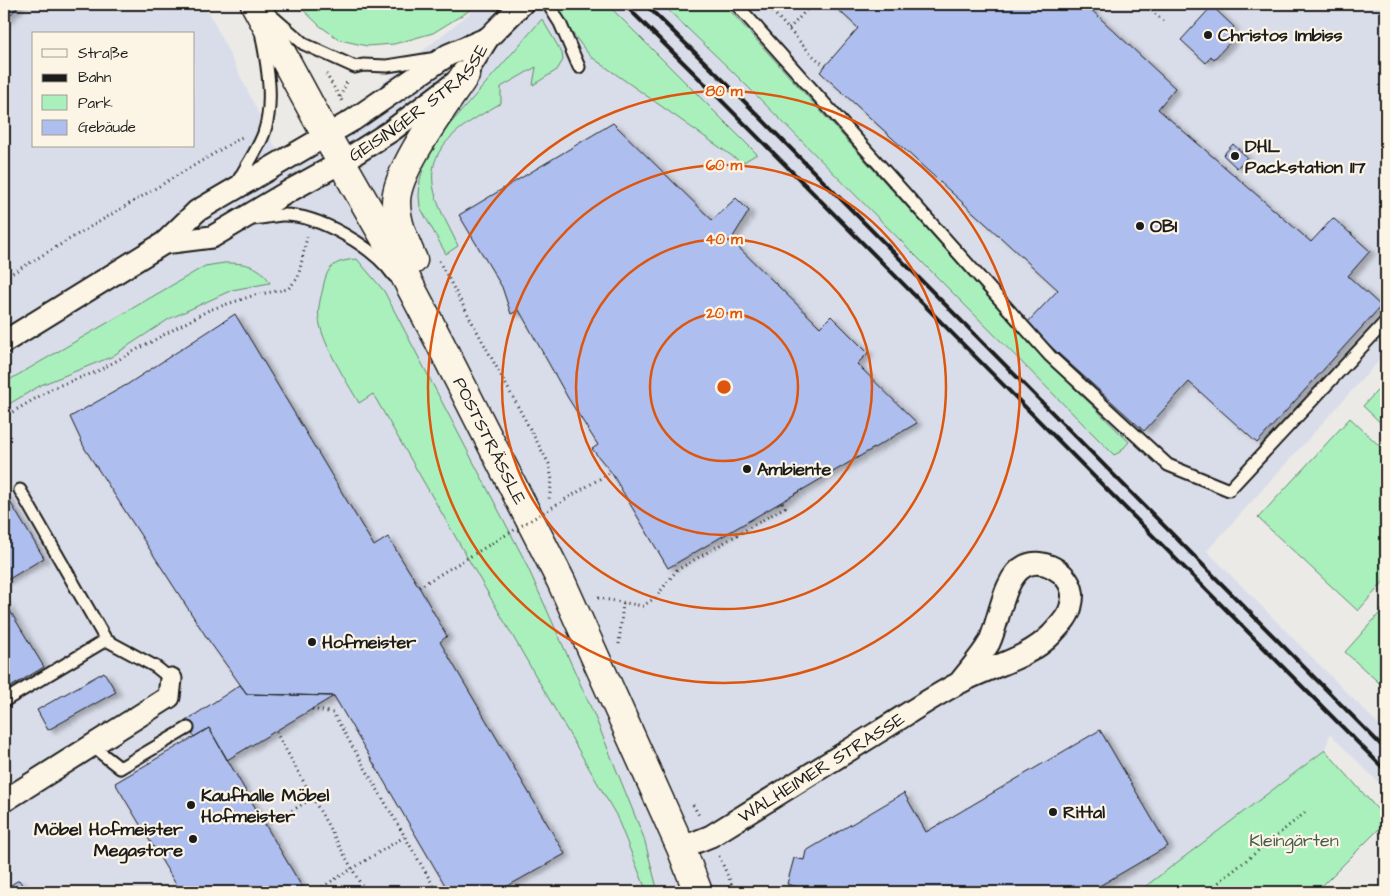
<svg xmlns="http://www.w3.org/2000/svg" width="1390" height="896" viewBox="0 0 1390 896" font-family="'Architects Daughter',sans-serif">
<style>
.built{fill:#d9dde9;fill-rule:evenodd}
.green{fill:#a9f0bd;stroke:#62866c}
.building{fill:#aebeee;stroke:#1c1c1c;filter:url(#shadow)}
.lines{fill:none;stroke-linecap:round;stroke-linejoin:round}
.lane-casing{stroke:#1c1c1c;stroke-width:15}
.street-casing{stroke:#1c1c1c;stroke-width:25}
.secondary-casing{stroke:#1c1c1c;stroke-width:31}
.path{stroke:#1c1c1c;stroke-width:3;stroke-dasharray:1 4;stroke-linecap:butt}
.lane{stroke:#fcf5e5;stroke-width:11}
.street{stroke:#fcf5e5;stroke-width:21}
.secondary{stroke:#fcf5e5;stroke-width:28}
.rail{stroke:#1c1c1c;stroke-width:4}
.path-bridge{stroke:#1c1c1c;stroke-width:3;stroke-dasharray:1 4;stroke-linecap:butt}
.ring{fill:none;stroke:#de560d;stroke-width:2.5}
.poi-dot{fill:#1c1c1c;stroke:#fcf5e5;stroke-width:2}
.labels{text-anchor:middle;stroke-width:4.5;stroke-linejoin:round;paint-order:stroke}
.poi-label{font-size:18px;font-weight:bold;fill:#1c1c1c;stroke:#fcf5e5;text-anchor:start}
.street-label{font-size:18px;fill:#1c1c1c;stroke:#fcf5e5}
.park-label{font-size:18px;fill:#465c4c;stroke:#fcf5e5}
.centre{fill:#de560d;stroke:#fcf5e5;stroke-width:2.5}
.ring-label{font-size:15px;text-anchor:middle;font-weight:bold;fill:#de560d;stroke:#fcf5e5;stroke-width:4.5;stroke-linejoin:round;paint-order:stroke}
</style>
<defs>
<filter id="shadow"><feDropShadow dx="5.5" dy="3" stdDeviation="2.5" flood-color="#0004"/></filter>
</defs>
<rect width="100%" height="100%" fill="#eceae7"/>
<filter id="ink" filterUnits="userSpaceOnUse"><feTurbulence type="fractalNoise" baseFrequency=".02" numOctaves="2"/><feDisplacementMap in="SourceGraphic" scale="10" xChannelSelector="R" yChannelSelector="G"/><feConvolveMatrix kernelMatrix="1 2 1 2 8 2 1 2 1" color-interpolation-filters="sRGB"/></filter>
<g filter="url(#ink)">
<path class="built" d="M4 4H205L283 163 481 4H1386V353L1207 551 1386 732V790L1330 734 1325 750 1138 892H4ZM34 34H194V146H34Z"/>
<path class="green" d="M297 4H480L433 33 394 44 367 46 340 40 320 26Z
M555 4H607L757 154 742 163 590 56 563 21Z
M662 4H724L1036 350 1129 442 1120 452 1114 455 735 74Z
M542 19 562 53 563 60 557 70 533 85 536 67 501 87V103C464 125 420 147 436 197 441 214 451 230 458 246L446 254 420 207 419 196 420 179 425 163 444 131Z
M357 259 384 291 523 557 593 712 644 838 658 892H647L616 815 373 394 359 403C346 380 322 344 319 319 317 309 321 297 323 288 327 265 335 261 357 259Z
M224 263C243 263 260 264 270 283L232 290 169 319 111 357 41 385 4 407V383L205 266Z
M1386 381V428L1363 406Z
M1350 418 1386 452V579L1358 611 1258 518Z
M1386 606V689L1345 652Z
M1325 750 1386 819V822L1316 892H1138Z"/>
<path class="building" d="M4 4H20L4 22Z
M832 4H1085L1175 88 1158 109 1311 242 1333 218 1370 251 1348 276 1381 306 1257 443 1189 382 1144 431 1026 324 1058 290 820 72 858 28Z
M1212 6 1234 27 1228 33 1234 38 1214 59 1211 56 1206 63 1181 40Z
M613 123 712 220 736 198 749 211 731 240 820 327 831 316 868 353 857 364 917 423 668 568 611 472 592 449 598 445 568 398 519 310 511 314 502 287 459 215Z
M1233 144 1247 157 1237 168 1223 155Z
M235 314 374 546 388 537 419 587 447 636 440 642 565 854 497 892H449L334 696 247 694 207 638 85 449 70 417 128 384Z
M4 492 44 558 4 582Z
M4 601 44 667 4 691Z
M104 672 116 692 48 730 37 710Z
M240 685 247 694 334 696 227 760 209 728 194 737 184 722Z
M209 728 266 826 305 892H178L180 891 115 783Z
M1100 730 1168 846 1089 892H795L797 887 787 884 794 858 804 860 806 851 904 793 926 832Z
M19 880 27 892H4V889Z"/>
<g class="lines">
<g class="lane-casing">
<path id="lane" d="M548 4 560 23 579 67
M736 4 1050 356 1168 465 1229 490 1386 321
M273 17 304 44 355 67 363 65 387 66 437 58
M236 185C244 169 258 150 264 133 274 103 268 68 262 37
M252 219C262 218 272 216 282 215 318 214 374 247 394 276
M106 640 156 667 171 679
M4 701 106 640 20 490
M92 746 120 768 188 728"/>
</g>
<g class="street-casing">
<g id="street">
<path id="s1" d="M164 243 212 237 291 190 342 162 391 131 465 75 488 38 522 4"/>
<path d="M4 342 164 243 197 211 353 120 448 55 488 38"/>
<path d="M4 801 169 697 171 679"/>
<path id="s2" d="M681 848 711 836C766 802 820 768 875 734 903 717 930 698 959 683 990 666 1027 660 1052 634 1059 626 1069 617 1071 606 1072 602 1073 595 1072 591 1068 572 1043 557 1025 566 1003 577 999 623 989 643 981 657 969 670 959 683"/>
</g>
</g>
<g class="secondary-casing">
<g id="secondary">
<path id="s3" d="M255 4 326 135 386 240 439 341 561 581 681 848 698 892"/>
<path d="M413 260C405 242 396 223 396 202 396 169 446 104 465 75"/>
</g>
</g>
<path class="path" d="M766 4 811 54 825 66
M1144 4 1166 23
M1090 9 1095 4
M789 29 812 4
M326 74 342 101
M340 97 347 82
M1351 234 1354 230
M439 261 549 464 552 480 549 499
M4 278 242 137
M4 417 55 387 96 372 209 310 255 295 288 289 298 278 307 237
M598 598 643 606 655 598 677 570 785 507 782 502
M619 644 623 603
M312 709 333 713 437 892
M276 732 365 892
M693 805 700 817
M266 826 313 798
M719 856 735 892
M314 892 404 837
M1207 892 1307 811"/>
<use href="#lane" class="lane"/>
<use href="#street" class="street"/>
<use href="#secondary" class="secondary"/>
<path class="rail" d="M624 4 715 94 1386 771
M645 4 726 83 1386 750"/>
<path class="path-bridge" d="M419 587 611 472"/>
</g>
</g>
<g class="ring">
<circle cx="724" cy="387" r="74"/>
<circle cx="724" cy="387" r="148"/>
<circle cx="724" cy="387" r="222"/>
<circle cx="724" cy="387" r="296"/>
</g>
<g class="poi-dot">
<circle cx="1208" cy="35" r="5"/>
<circle cx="1235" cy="156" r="5"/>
<circle cx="1140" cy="226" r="5"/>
<circle cx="747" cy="469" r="5"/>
<circle cx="312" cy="642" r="5"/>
<circle cx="191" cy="805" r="5"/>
<circle cx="1053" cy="812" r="5"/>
<circle cx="193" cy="839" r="5"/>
</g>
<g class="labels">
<g class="poi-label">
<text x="1218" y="41">Christos Imbiss</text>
<text x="1245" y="152">DHL<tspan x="1245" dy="21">Packstation 117</tspan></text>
<text x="1150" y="232">OBI</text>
<text x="757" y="475">Ambiente</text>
<text x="322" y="648">Hofmeister</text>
<text x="201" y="801">Kaufhalle Möbel<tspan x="201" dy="21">Hofmeister</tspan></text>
<text x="1063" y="818">Rittal</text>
<text x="183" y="835" text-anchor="end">Möbel Hofmeister<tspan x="183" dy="21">Megastore</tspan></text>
</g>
<g class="street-label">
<text dy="6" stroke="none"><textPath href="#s1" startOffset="296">GEISINGER STRASSE</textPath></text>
<text dy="6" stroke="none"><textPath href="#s3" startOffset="496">POSTSTRÄSSLE</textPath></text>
<text dy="6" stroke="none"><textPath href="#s2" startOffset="162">WALHEIMER STRASSE</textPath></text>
</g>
<g class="park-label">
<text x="1294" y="846">Kleingärten</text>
</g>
</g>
<circle cx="724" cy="387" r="8" class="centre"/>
<g class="ring-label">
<text x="724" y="96">80 m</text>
<text x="724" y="170">60 m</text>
<text x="724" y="244">40 m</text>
<text x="724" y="318">20 m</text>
</g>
<rect width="1390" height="896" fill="none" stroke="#fcf5e5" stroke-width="20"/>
<rect x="10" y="10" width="1370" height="876" fill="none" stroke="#1c1c1c" stroke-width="2" filter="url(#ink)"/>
<rect x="32" y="32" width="162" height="115" fill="#fcf5e5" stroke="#a29e95"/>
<rect x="42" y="49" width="25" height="8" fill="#fcf5e5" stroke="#a29e95"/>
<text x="78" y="58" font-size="15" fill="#1c1c1c">Straße</text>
<rect x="42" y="74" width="25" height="8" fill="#1c1c1c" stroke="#a29e95"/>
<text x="78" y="82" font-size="15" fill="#1c1c1c">Bahn</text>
<rect x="42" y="95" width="25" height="15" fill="#a9f0bd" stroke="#a29e95"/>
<text x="78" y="108" font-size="15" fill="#1c1c1c">Park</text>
<rect x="42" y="120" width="25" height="15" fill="#aebeee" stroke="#a29e95"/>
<text x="78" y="132" font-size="15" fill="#1c1c1c">Gebäude</text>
</svg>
